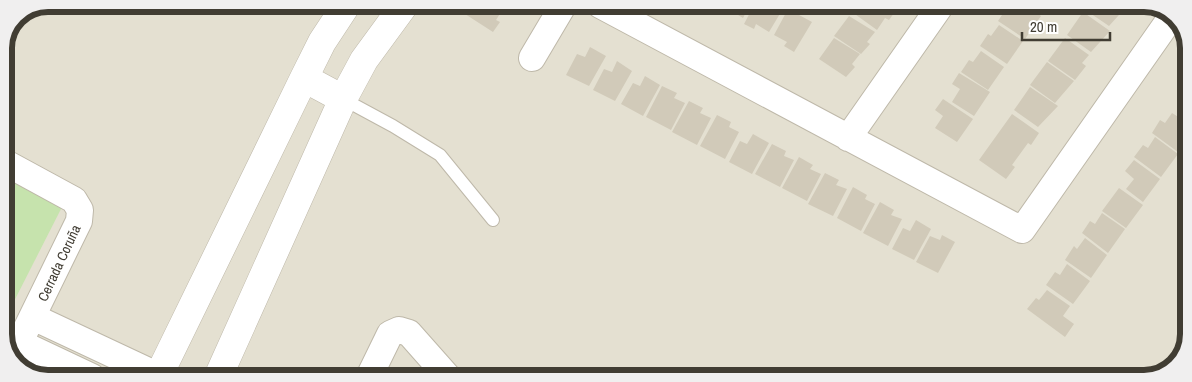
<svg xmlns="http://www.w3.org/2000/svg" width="1192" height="382" viewBox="0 0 1192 382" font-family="'Archivo Narrow',sans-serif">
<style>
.residential{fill:#e4e0d1}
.green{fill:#c6e3ad}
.building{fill:#d1cab9}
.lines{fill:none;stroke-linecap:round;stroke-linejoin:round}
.service-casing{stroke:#beb8a9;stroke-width:14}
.minor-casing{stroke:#beb8a9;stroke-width:28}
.tertiary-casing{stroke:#beb8a9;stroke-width:29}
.service{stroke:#fff;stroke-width:12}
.minor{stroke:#fff;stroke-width:26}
.tertiary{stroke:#fff;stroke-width:28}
.labels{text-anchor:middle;stroke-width:4;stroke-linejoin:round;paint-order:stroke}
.street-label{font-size:14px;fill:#413d33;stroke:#fff}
.rim{fill:none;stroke:#413d33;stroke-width:6}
</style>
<rect width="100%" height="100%" fill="#f0ede3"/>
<path class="residential" d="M48 4 1156 5 1177 19 1188 45 1187 346 1171 369 1144 378 36 377 15 363 4 339V48L17 17Z"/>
<path class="green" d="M4 176 62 207 4 321Z"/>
<path class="building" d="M472 4H495L503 9 496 20 500 22 493 32 465 14Z
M720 5H750L743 18 730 10 727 15 718 10Z
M754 5 784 7 769 32 756 24 754 29 744 24Z
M857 5H891L897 9 889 20 885 18 877 30 852 12Z
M1014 5H1025L1041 16 1025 39 998 21 1006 9 1009 12Z
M1029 5H1048L1042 14Z
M1087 5H1128L1109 26 1084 9Z
M788 9 812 22 794 52 784 46 787 42 774 35Z
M1083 12 1110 31 1091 52 1067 35Z
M849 16 875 32 867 42 870 44 861 54 834 36Z
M999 25 1023 41 1007 64 980 46 988 34 991 36Z
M834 38 860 54 852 64 855 67 846 77 819 59Z
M1065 38 1089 55 1082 63 1086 66 1075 80 1048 61Z
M590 47 606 56 589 86 566 75 577 54 585 57Z
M981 51 1004 67 988 90 961 72 969 60 973 62Z
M617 61 632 71 615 101 593 90 604 69 612 72Z
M1047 62 1074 81 1055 103 1030 85Z
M959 73 990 92 974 116 952 102 960 89 952 84Z
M645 76 660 85 643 116 621 104 633 83 640 86Z
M1186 83 1188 85V120L1178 113 1187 100 1179 93Z
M662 86 677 93 674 98 685 103 671 130 646 117Z
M1030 87 1058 106 1038 127 1014 110Z
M943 99 973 119 957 142 935 128 943 116 935 110Z
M689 101 703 108 700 113 711 118 697 145 672 132Z
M1172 113 1188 123V139L1178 152 1152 133 1160 120 1165 123Z
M1012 114 1039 133 1031 145 1028 143 1012 165 1015 167 1006 179 979 160Z
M717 115 731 122 729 127 739 132 725 159 700 146Z
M753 134 769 143 752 174 729 162 740 141 747 144Z
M1155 137 1178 154 1161 177 1134 157 1143 145 1148 148Z
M772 144 786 151 784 156 794 160 780 187 755 174Z
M799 157 813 165 810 169 821 174 807 201 782 188Z
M1134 160 1160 179 1143 202 1126 189 1134 179 1125 171Z
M825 173 839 180 836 185 847 189 833 216 808 204Z
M853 187 867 195 865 199 875 204 861 231 837 218Z
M1119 188 1143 205 1126 228 1102 211Z
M880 202 894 210 891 215 902 219 888 246 863 233Z
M1102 213 1125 229 1108 253 1082 233 1090 221 1095 224Z
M916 220 931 229 914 260 892 249 903 228 910 231Z
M942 235 955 242 938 273 916 262 930 236 940 240Z
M1085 238 1107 255 1091 278 1065 260 1074 246 1077 249Z
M1067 264 1090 281 1073 304 1046 285 1055 272 1060 275Z
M1047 290 1070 306 1063 316 1074 324 1065 337 1027 309 1036 298 1039 300Z"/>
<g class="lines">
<g class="service-casing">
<path id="service" d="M343 99 393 126 440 155 493 220"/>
</g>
<g class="minor-casing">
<path id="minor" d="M600 5 1022 230 1172 16
M532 58 564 4
M848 138 941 5
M4 162 74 200 80 210 79 221 12 358
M33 317 161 377
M20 343 92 377
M369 377 390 334 399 330 409 333 448 377"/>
</g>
<g class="tertiary-casing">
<path id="tertiary" d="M304 78 343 99
M158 377 304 78 322 42 347 4
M218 377 343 99 364 60 405 4"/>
</g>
<use href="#service" class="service"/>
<use href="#minor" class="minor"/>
<use href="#tertiary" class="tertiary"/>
</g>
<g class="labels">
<g class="street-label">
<text transform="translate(59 263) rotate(-65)" y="5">Cerrada Coruña</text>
</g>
</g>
<path d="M0 0H1192V382H0ZM48 12H1144A36 36 0 0 1 1180 48V334A36 36 0 0 1 1144 370H48A36 36 0 0 1 12 334V48A36 36 0 0 1 48 12Z" fill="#f0efef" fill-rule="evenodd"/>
<path class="rim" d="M48 12H1144A36 36 0 0 1 1180 48V334A36 36 0 0 1 1144 370H48A36 36 0 0 1 12 334V48A36 36 0 0 1 48 12Z"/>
<path d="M1022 32v8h88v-8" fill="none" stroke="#413d33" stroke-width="2.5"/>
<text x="1030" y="32" font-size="15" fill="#413d33" stroke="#ffffff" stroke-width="4" paint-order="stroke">20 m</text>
</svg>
